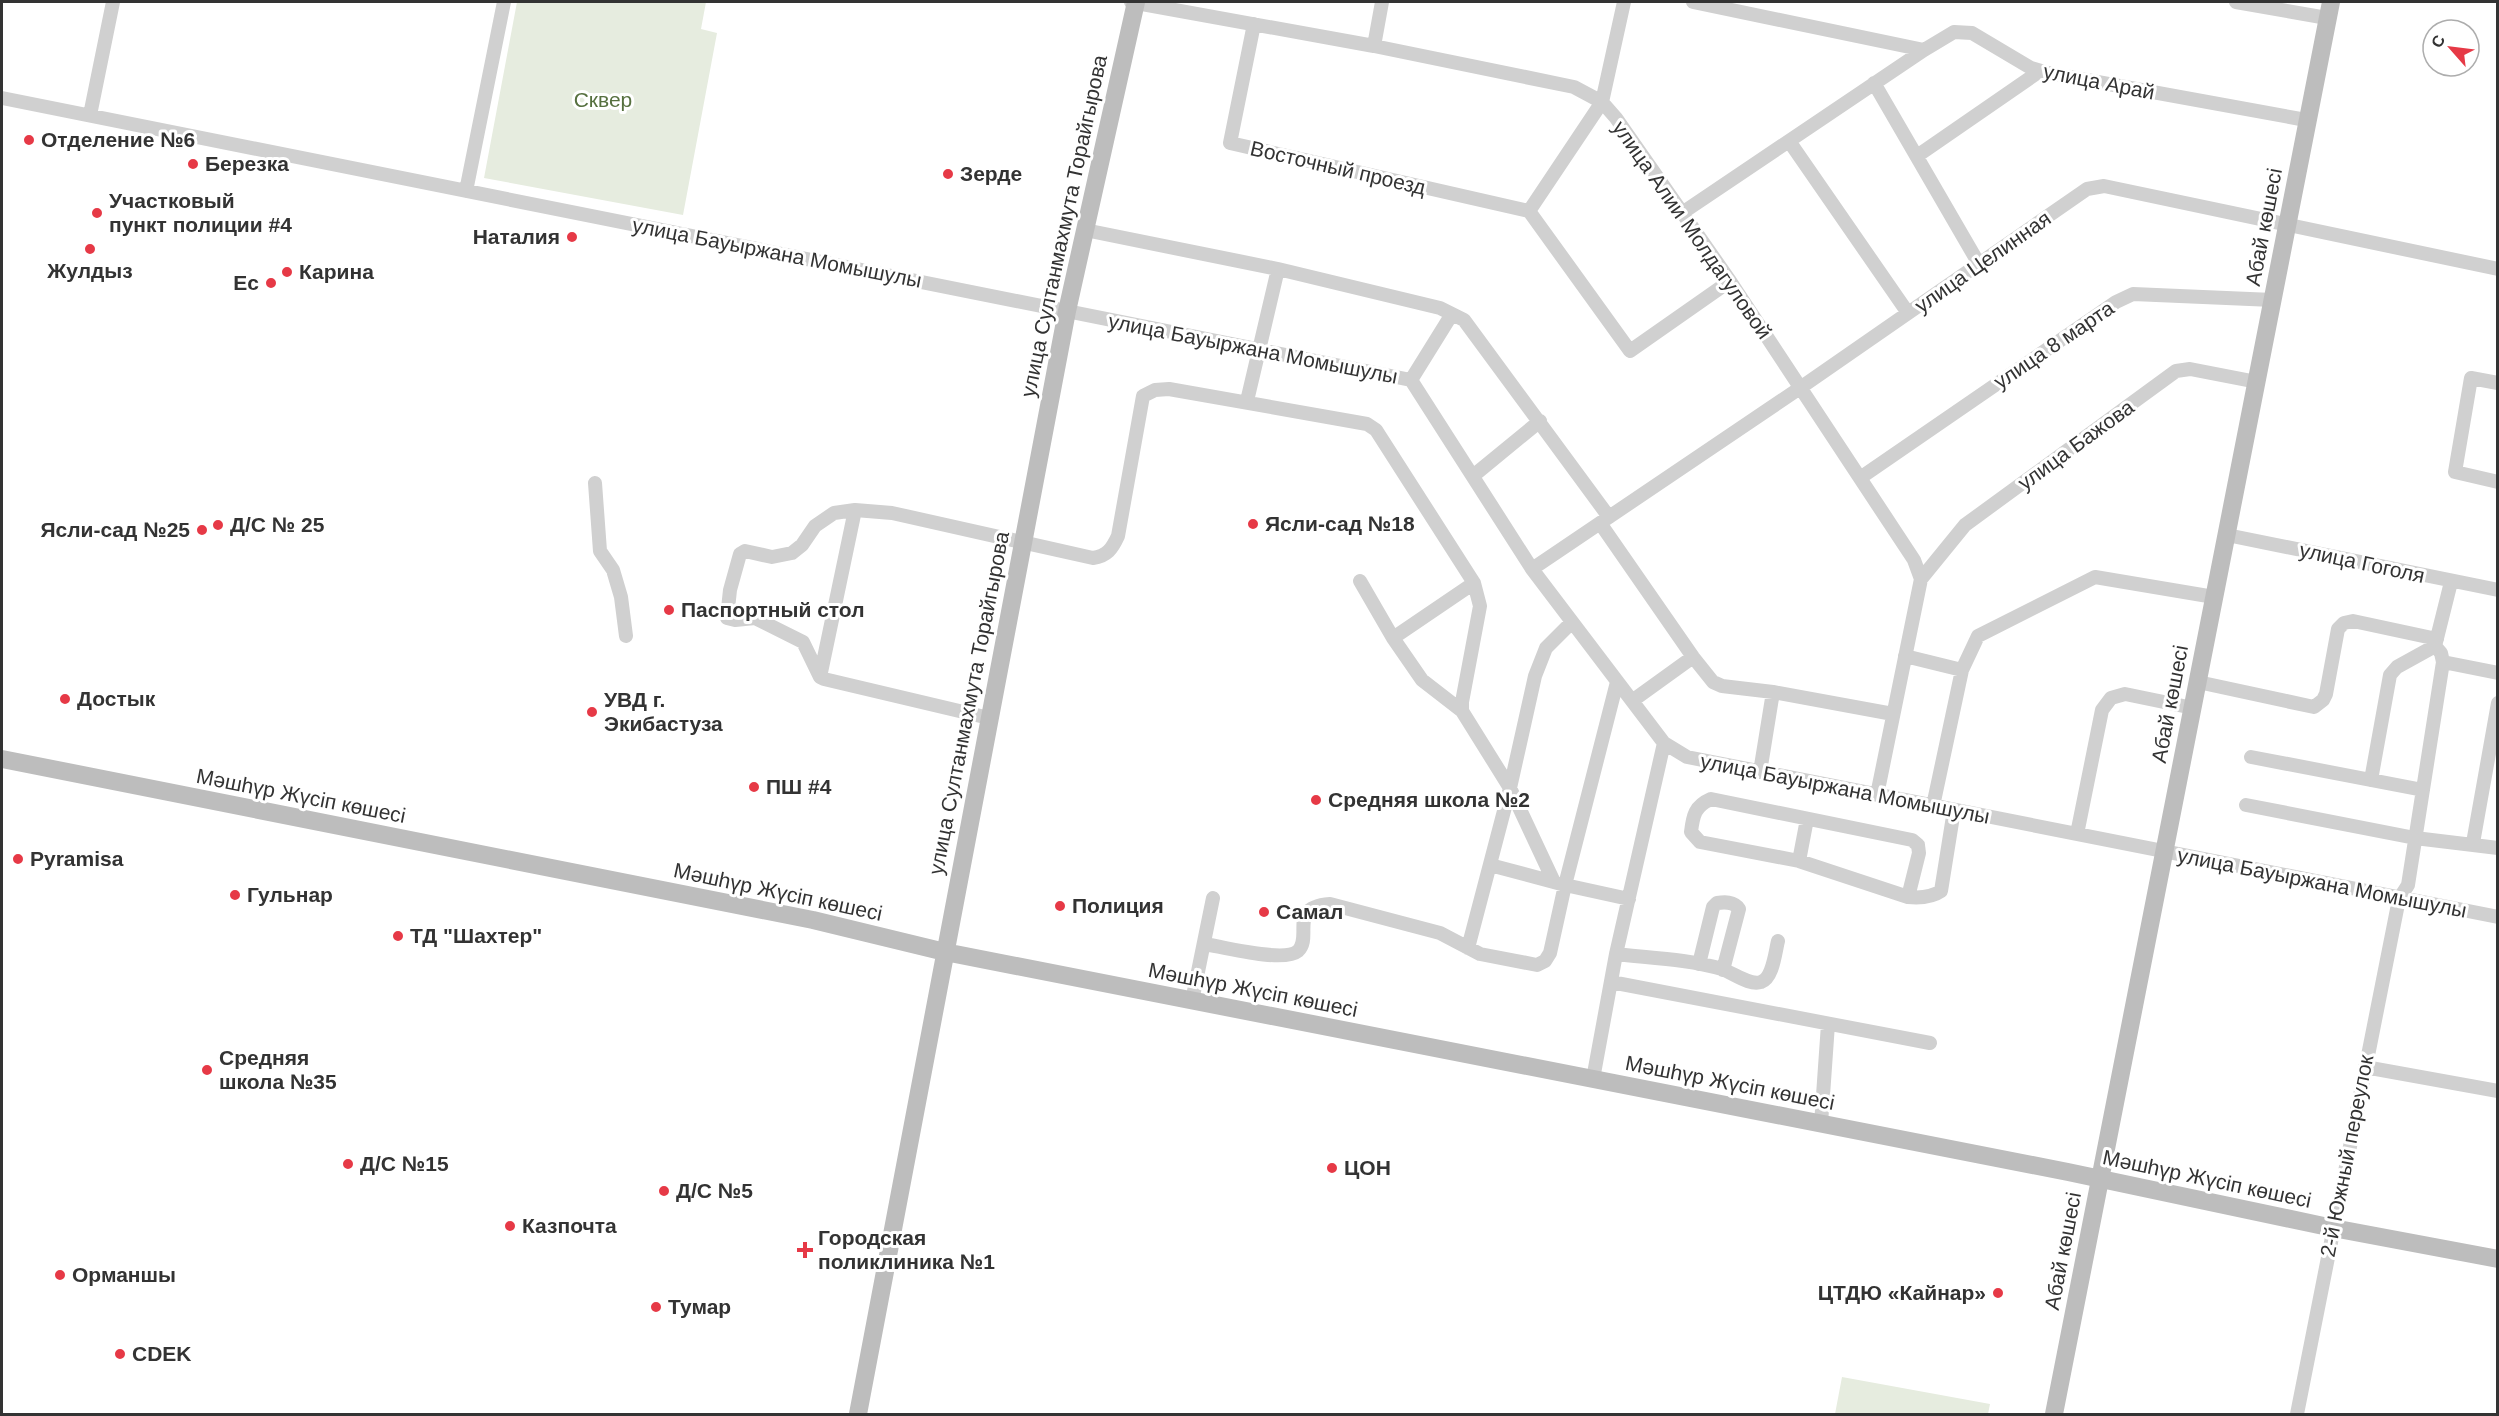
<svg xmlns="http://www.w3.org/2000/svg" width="2499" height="1416" viewBox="0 0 2499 1416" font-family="Helvetica,sans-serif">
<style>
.green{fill:#e6ecdf}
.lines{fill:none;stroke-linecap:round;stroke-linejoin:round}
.street{stroke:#d0d0d0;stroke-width:14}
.secondary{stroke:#bdbdbd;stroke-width:18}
.poi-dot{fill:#e63946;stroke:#fff;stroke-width:2}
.labels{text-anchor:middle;stroke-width:6;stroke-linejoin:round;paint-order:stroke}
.street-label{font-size:21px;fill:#333;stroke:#fff}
.park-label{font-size:21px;fill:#56703f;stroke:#fff}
.poi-label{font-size:21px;font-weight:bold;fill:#333;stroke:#fff;text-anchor:start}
</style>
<rect width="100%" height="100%" fill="#fff"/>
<path class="green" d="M517 2H706L701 29 717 33 683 215 484 178Z
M1842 1377 1990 1404 1988 1414H1835Z"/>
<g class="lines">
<path class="street" d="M1131 2 1374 46 1574 87 1602 102 1616 118 1730 281 1914 560 1921 579 1877 795
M1624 2 1602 102 1529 211 1630 351 1730 281
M1693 2 1924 50 1954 32 1972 33 2031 68 2048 73 2306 120
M2236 2 2327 18
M1254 24 1230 143 1529 211
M1374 46 1382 2
M1874 83 1979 264
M2 98 1411 380 1532 569 1664 743 1687 757 2498 917
M90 115 113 2
M1789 141 1908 313
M1917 156 2040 71
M466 191 504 2
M1682 213 1924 50
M1085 230 1278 269 1440 308 1464 320 1609 517
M1411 380 1452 314
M2498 383 2471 378 2455 472 2498 482
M1247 401 1278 269
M1473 476 1540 421
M1860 478 2116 302 2133 294 2273 300
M595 483 600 551 613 570 621 597 626 636
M1600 523 1693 657 1713 682 1722 686 1773 692 1893 714
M2227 535 2498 590
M1532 569 1800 388 2087 189 2104 186 2498 269
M1921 579 1965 525 2176 371 2190 369 2257 382
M1360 581 1393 638 1422 680 1462 711
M1393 638 1474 583
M1905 656 1962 670 1978 636 2095 577 2214 597
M2443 662 2498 673
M820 677 855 510
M2198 682 2314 707 2323 700 2326 694 2338 629 2344 623 2353 621 2437 639
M1632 701 1693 657
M989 718 824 679 820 677 803 642 755 618 735 620 727 618 730 590 740 554 745 551 772 557 792 553 802 545 815 526 834 513 855 510 892 513 1093 558C1107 556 1112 549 1118 536L1143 396 1155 390 1169 389 1367 424 1376 430 1474 583 1480 606 1462 702V711L1510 788 1554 882
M2251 757 2423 790
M1760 772 1773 692
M2371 780 2390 675 2397 667 2435 646
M2246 805 2415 838 2498 848
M1933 806 1962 670
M2077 834 2102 710 2111 698 2125 694 2193 708
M2473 843 2498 703
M1799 861 1807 819
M1490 865 1565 885 1617 682
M1908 897 1919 853 1918 845 1912 840 1711 799C1695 806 1693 815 1691 832L1700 842 1799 861 1908 897C1919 898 1931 898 1941 891L1954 810
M1205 944C1223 947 1284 963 1298 951 1313 937 1287 907 1330 904L1440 933 1480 954 1537 965 1545 961 1550 953 1565 885 1629 899
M1468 948 1510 788 1535 676 1546 648 1572 622
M1616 954C1651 958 1688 959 1722 969 1733 973 1750 986 1761 982 1773 978 1775 953 1778 941
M1699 964 1713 907 1717 903C1724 902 1734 901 1739 909L1723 970
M1611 982 1930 1043
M1192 1001 1213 898
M2365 1067 2498 1091
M1593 1079 1616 954 1664 743
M1821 1124 1828 1024
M2297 1414 2399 899 2408 885 2443 662 2441 653 2435 646 2451 582"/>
<path class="secondary" d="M2 759 813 920 945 952 2068 1172 2333 1228 2498 1259
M858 1414 1067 311 1136 2
M2054 1414 2331 2"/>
</g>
<g class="poi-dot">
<circle cx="29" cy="140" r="6"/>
<circle cx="193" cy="164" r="6"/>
<circle cx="948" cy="174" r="6"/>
<circle cx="97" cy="213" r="6"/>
<circle cx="572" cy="237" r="6"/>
<circle cx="90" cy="249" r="6"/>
<circle cx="287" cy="272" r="6"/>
<circle cx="271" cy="283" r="6"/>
<circle cx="1253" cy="524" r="6"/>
<circle cx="218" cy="525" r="6"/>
<circle cx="202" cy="530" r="6"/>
<circle cx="669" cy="610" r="6"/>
<circle cx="65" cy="699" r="6"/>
<circle cx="592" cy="712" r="6"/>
<circle cx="754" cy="787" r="6"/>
<circle cx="1316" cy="800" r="6"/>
<circle cx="18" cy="859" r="6"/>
<circle cx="235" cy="895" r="6"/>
<circle cx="1060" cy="906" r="6"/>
<circle cx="1264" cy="912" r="6"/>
<circle cx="398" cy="936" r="6"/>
<circle cx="207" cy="1070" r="6"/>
<circle cx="348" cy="1164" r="6"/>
<circle cx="1332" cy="1168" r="6"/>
<circle cx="664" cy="1191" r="6"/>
<circle cx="510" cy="1226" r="6"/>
<path d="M802 1241h6v6h6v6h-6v6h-6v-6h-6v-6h6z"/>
<circle cx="60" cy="1275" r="6"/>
<circle cx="1998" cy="1293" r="6"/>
<circle cx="656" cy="1307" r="6"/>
<circle cx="120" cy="1354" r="6"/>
</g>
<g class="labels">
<g class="street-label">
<text transform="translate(2099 82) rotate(11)" y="7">улица Арай</text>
<text transform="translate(1338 168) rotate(13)" y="7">Восточный проезд</text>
<text transform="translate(1064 226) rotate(-78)" y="7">улица Султанмахмута Торайгырова</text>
<text transform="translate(2264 227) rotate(-79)" y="7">Абай көшесі</text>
<text transform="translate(1692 230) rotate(55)" y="7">улица Алии Молдагуловой</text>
<text transform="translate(777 253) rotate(11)" y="7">улица Бауыржана Момышулы</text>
<text transform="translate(1983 262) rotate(-35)" y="7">улица Целинная</text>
<text transform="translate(2054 345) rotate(-34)" y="7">улица 8 марта</text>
<text transform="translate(1253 349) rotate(11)" y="7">улица Бауыржана Момышулы</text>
<text transform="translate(2076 445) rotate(-36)" y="7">улица Бажова</text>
<text transform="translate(2362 563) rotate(12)" y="7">улица Гоголя</text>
<text transform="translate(969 703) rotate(-79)" y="7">улица Султанмахмута Торайгырова</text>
<text transform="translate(2170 704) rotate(-79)" y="7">Абай көшесі</text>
<text transform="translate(1845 789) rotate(11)" y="7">улица Бауыржана Момышулы</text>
<text transform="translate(301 796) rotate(11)" y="7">Мәшһүр Жүсіп көшесі</text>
<text transform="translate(2322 883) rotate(11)" y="7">улица Бауыржана Момышулы</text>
<text transform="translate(778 892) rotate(12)" y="7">Мәшһүр Жүсіп көшесі</text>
<text transform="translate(1253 990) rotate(11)" y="7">Мәшһүр Жүсіп көшесі</text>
<text transform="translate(1730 1083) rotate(11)" y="7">Мәшһүр Жүсіп көшесі</text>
<text transform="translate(2347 1156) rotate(-79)" y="7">2-й Южный переулок</text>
<text transform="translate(2207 1179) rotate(12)" y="7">Мәшһүр Жүсіп көшесі</text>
<text transform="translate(2063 1251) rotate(-79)" y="7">Абай көшесі</text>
</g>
<g class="park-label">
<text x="603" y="107">Сквер</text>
</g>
<g class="poi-label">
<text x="41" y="147">Отделение №6</text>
<text x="205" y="171">Березка</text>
<text x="960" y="181">Зерде</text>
<text x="109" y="208">Участковый<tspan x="109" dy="24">пункт полиции #4</tspan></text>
<text x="560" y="244" text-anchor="end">Наталия</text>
<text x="90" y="278" text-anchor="middle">Жулдыз</text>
<text x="299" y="279">Карина</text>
<text x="259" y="290" text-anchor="end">Ес</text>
<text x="1265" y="531">Ясли-сад №18</text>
<text x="230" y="532">Д/С № 25</text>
<text x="190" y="537" text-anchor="end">Ясли-сад №25</text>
<text x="681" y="617">Паспортный стол</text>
<text x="77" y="706">Достык</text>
<text x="604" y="707">УВД г.<tspan x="604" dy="24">Экибастуза</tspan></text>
<text x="766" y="794">ПШ #4</text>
<text x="1328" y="807">Средняя школа №2</text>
<text x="30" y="866">Pyramisa</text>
<text x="247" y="902">Гульнар</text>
<text x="1072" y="913">Полиция</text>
<text x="1276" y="919">Самал</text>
<text x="410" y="943">ТД "Шахтер"</text>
<text x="219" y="1065">Средняя<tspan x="219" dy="24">школа №35</tspan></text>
<text x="360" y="1171">Д/С №15</text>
<text x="1344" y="1175">ЦОН</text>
<text x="676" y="1198">Д/С №5</text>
<text x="522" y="1233">Казпочта</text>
<text x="818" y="1245">Городская<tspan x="818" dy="24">поликлиника №1</tspan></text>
<text x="72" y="1282">Орманшы</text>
<text x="1986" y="1300" text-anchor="end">ЦТДЮ «Кайнар»</text>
<text x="668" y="1314">Тумар</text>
<text x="132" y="1361">CDEK</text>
</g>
</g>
<rect width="2499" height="1416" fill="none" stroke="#333333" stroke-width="6"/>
<g transform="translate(2451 48) rotate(298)"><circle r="28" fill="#ffffff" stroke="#adadad" stroke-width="1.5"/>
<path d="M0-4.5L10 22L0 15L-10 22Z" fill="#e63946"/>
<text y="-9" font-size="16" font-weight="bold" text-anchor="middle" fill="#333333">С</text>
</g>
</svg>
